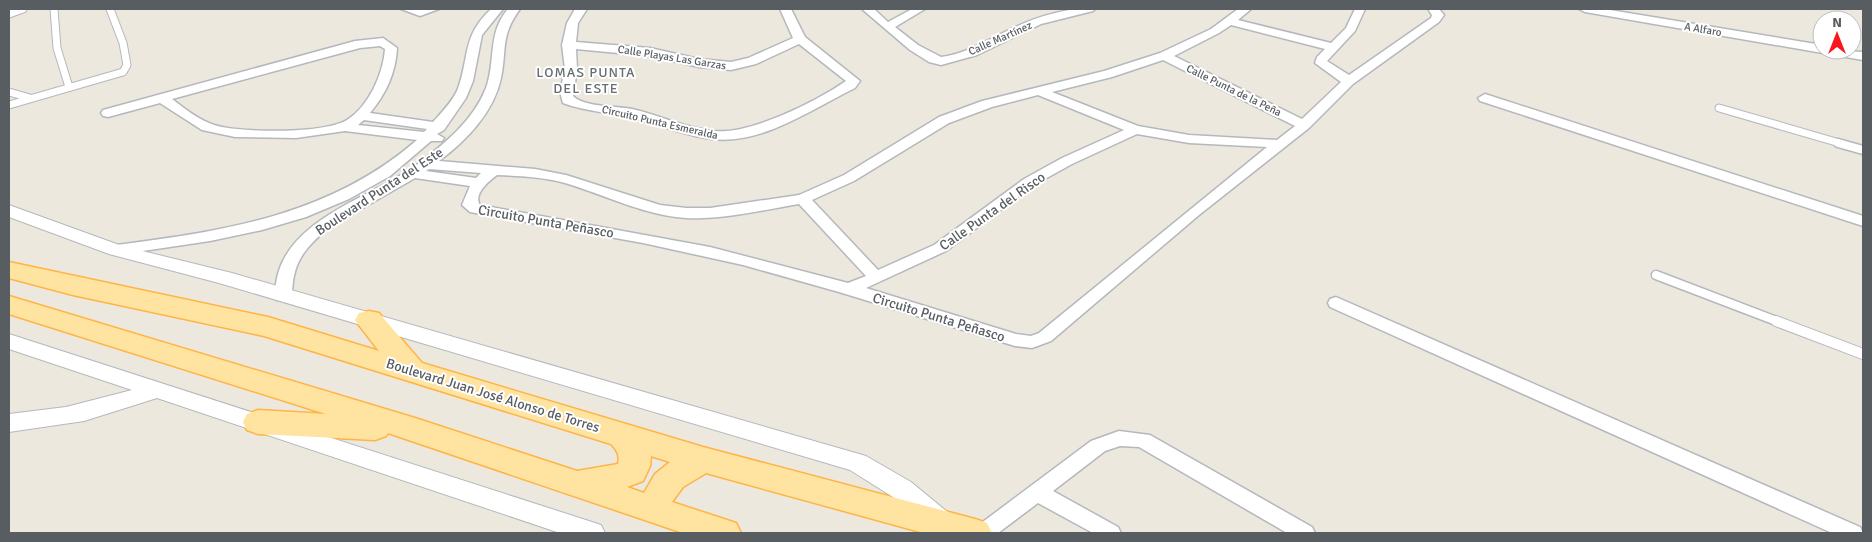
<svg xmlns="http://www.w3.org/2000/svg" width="1872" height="542" viewBox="0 0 1872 542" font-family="Signika,sans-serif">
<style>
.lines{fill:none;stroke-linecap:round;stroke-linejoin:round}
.service-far2-casing{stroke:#b4b8bd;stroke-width:9}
.service-far1-casing{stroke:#b4b8bd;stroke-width:11}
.service-casing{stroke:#b4b8bd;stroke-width:12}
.minor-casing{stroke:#b4b8bd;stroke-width:3}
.tertiary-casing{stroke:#b4b8bd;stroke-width:2}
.primary-casing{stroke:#ffb445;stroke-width:3}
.service-far2{stroke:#fff;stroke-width:7}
.service-far1{stroke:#fff;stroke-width:8}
.service{stroke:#fff;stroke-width:10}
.minor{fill:#fff;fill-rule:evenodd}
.tertiary{fill:#fff;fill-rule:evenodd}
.primary{fill:#ffe4a1;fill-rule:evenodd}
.labels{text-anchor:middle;stroke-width:4;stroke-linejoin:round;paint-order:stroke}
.far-street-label{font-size:11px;fill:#575d61;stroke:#fff}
.far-quarter-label{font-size:14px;letter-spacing:1px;fill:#686f73;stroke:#fff}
.street-label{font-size:14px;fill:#575d61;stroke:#fff}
</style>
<rect width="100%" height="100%" fill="#ede8de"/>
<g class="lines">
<g class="service-far2-casing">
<path id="service-far2" d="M54 9 57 48 69 87
M9 14 23 9
M9 92 30 98
M9 105 123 72 127 65 123 43 110 9
M1719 108 1843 144"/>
</g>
<g class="service-far1-casing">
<path id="service-far1" d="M1838 143 1863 150
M1656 275 1779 322"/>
</g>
<g class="service-casing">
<path id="service" d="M1776 321 1863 354"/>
</g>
<g class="minor-casing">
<path id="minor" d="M401 9H439L420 16Z
M491 9H503L482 35 473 81 466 98 444 130 437 134 444 138 442 141H431L390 176 349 199 306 217 262 230 210 241 116 255 108 250 116 245C226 231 331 215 417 140L345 131 296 138 235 137 202 130 160 103 108 117 103 116 101 113 103 110 355 41 383 38 397 48C396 72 386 94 370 113L433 122C442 112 451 103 457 91 470 58 461 37 491 9ZM380 46 385 49C383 75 368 107 347 120 323 134 241 133 214 125 199 120 185 109 172 99L360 48ZM364 120 427 129 424 132 358 125Z
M508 9H520C500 36 507 49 501 78 494 112 466 141 439 161L535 169 566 175 660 205 686 208H710L799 195 844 175 939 117 982 101 1104 71 1160 53 1211 29 1238 9H1251L1238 20 1331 43 1346 28 1355 9H1365L1355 31 1327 61 1349 75 1431 18 1432 15 1428 9H1439L1444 15 1439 22 1353 84 1309 128 1199 215 1051 341 1032 348 1015 346 839 292 743 265 643 243 470 212 462 205 470 186 415 178 328 228C312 242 298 255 294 276 292 284 293 293 289 300H277C273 294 276 285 277 278 290 217 374 197 418 164 445 143 473 121 486 88 496 61 487 33 508 9ZM1231 25 1325 49 1317 57 1315 63 1341 82 1302 119 1174 56 1219 33ZM1163 60 1295 126 1277 140 1189 135 1138 126 1052 92 1112 77ZM1038 95 1124 130 1062 158 1024 179 934 245 878 270 812 200 854 181 949 123 992 107ZM1137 134 1189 143 1267 147 1039 333 1031 336 1016 334 866 288 946 251 1034 185 1072 164ZM429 169 481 173 476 178 426 171ZM497 175C520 176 543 177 565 183 605 195 644 215 686 218 723 220 763 210 799 204L866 276 848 283 710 247 480 205C473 194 489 181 497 175Z
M575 9H587L578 23 576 42 650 48 699 59 731 62 748 58 793 38 780 9H791L805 37 860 81 855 88C812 109 762 145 712 139 685 136 660 125 634 118 611 112 586 112 563 103L560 92 565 69 562 45 567 23ZM799 44 846 81C815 102 750 135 713 131 685 128 659 115 632 109 617 106 583 107 573 96L577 69 576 49 650 56 699 67 731 70 756 64Z
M862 9H874L888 22 912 9H925L895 27 918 45 941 57C961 55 980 44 999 35 1028 20 1061 7 1095 9L1093 11 1041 24 977 55 941 65 929 62 910 50Z
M1579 9H1604L1822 45V50L1863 52V60L1585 12Z
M1485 94 1863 216V226L1480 101 1478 98Z
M1336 297 1860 527 1863 533H1832L1330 307 1328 303 1330 299Z
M1119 431 1150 435 1312 527 1315 533H1287L1139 447 1120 446 1105 451 1053 491 1118 527 1121 533H1093L1038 503 998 533H973L976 527 1091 441Z"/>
</g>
<g class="tertiary-casing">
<path id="tertiary" d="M9 205 122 246 232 273 866 456 911 482 951 515 955 523 951 531 943 533 933 531 893 497 850 470 219 283 109 254 9 217Z
M9 334 592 522 601 525 605 533H560L157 398 84 421 9 432V414L66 407 132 390 9 349Z"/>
</g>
<g class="primary-casing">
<path id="primary" d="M9 262 268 317 379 351 355 320 359 313 369 311 379 313 422 363 703 447 975 519 987 523 992 533H924L706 473 683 487 672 502 736 523 741 533H683L388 433 386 436 375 440 258 434 247 430 243 422 247 414 258 410 326 414 9 314V296L415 418 577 471 618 464C620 455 617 450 611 444L264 336 73 295 9 278ZM651 456 670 462 655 474 644 493 627 487 643 481 650 466Z"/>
</g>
<use href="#service-far2" class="service-far2"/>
<use href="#service-far1" class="service-far1"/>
<use href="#service" class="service"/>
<use href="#minor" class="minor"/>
<use href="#tertiary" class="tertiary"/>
<use href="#primary" class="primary"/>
</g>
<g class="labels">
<g class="far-street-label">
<text transform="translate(1703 29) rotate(10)" y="4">A Alfaro</text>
<text transform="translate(1000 38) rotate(-24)" y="4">Calle Martínez</text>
<text transform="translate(672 57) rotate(9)" y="4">Calle Playas Las Garzas</text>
<text transform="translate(1234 90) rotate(26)" y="4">Calle Punta de la Peña</text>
<text transform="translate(660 122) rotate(13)" y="4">Circuito Punta Esmeralda</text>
</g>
<g class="far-quarter-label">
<text x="586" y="77">LOMAS PUNTA<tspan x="586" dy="16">DEL ESTE</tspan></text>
</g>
<g class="street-label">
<text transform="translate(379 191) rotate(-33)" y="5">Boulevard Punta del Este</text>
<text transform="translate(992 211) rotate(-35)" y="5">Calle Punta del Risco</text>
<text transform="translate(546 221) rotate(10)" y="5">Circuito Punta Peñasco</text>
<text transform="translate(939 317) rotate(17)" y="5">Circuito Punta Peñasco</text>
<text transform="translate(493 395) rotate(17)" y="5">Boulevard Juan José Alonso de Torres</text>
</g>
</g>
<rect width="1872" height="542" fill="none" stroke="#575d61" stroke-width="20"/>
<g transform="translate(1837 35)"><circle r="24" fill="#ffffff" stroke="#bcbec0"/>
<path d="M0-4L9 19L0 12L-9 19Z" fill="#fb151f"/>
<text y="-8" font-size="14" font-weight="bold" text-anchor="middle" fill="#575d61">N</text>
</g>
</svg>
